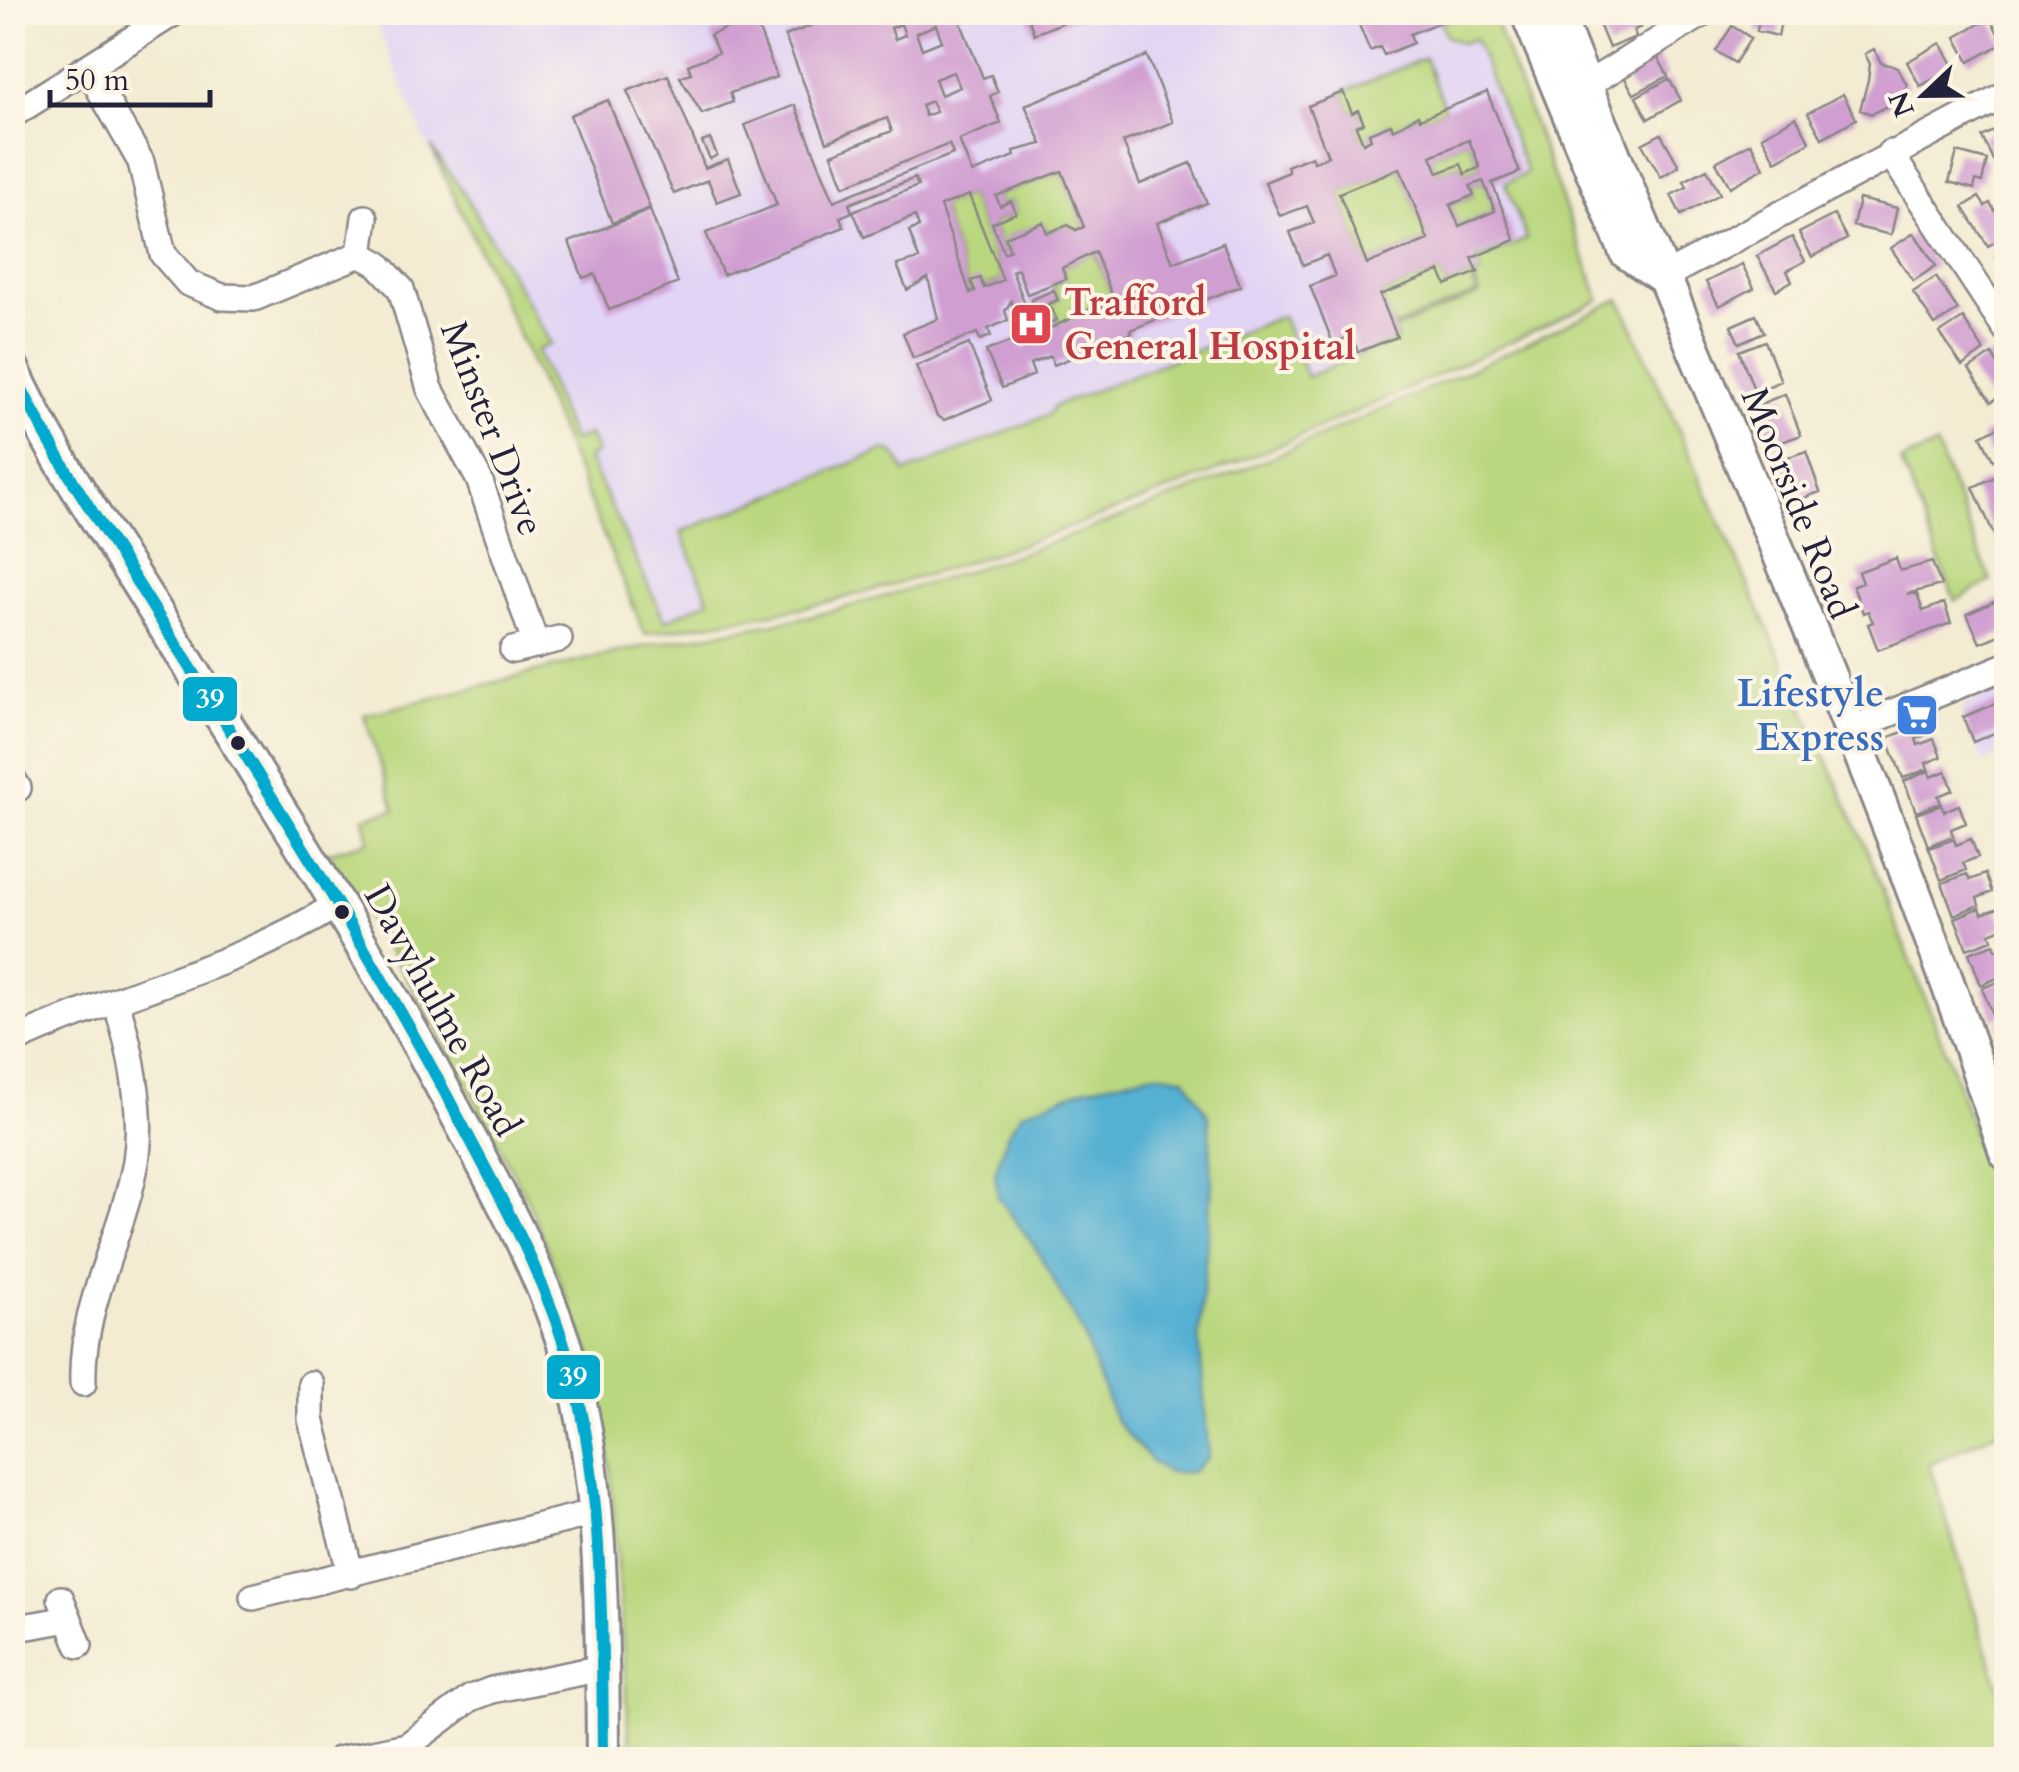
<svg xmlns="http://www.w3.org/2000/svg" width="2019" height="1772" viewBox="0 0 2019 1772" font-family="Cardo,serif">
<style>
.built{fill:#e1d4f4}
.green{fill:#b9d77e;stroke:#6e7c5c;stroke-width:2.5}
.water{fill:#54b0d2;stroke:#3b6986;stroke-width:2.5}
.building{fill:#d09ed1;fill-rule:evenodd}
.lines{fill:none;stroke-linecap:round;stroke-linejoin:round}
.minor-casing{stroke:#8a8686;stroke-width:30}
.tertiary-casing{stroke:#8a8686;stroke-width:38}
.minor{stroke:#fff;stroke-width:25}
.tertiary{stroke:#fff;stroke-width:32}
.bus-1-casing{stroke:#fcf5e5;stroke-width:20}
.bus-1{stroke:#00a9ce;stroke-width:12}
.bus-dot{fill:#22223b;stroke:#fcf5e5;stroke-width:4}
.labels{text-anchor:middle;stroke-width:8;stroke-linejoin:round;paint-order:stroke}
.health-label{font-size:38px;font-weight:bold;fill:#be3a42;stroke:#fcf5e5;text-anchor:start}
.street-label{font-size:38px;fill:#22223b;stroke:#fcf5e5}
.shop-label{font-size:38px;font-weight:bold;fill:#366cbe;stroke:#fcf5e5;text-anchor:end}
.line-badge{stroke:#fcf5e5;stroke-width:4}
.badge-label{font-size:28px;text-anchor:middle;font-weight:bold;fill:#fff}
</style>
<rect width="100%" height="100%" fill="#fcf5e5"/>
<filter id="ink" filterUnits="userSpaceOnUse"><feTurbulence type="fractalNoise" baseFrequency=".01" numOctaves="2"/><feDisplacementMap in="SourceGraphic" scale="20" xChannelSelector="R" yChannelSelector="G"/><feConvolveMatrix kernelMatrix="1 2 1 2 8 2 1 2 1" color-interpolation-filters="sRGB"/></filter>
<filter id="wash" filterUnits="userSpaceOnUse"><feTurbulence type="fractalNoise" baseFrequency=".0048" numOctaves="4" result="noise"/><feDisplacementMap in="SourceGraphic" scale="40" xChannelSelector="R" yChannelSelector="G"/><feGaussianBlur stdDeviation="2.25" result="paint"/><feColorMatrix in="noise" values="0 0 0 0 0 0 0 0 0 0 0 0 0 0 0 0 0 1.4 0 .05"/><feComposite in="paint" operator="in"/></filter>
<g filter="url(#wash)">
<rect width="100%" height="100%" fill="#f3ebd2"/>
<path class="built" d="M372 13H1492L1600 300 1264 450 1041 536 831 601 645 634 525 348 423 135Z
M2006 688V752L1984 762 1961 708Z"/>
<path class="green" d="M1465 12 1492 13 1600 300C1358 413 1091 536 832 601 771 616 707 623 645 634L525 348 431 147 464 193 551 344 537 350 572 441 589 435 597 453 588 458 665 621 709 600 681 532 884 450 895 453 905 473 1048 415 1055 406 1282 316 1307 377 1398 339 1395 329 1480 294 1474 277 1482 273 1476 260 1527 239 1505 183 1527 173 1475 39 1461 43 1446 36 1441 23Z
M1425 58 1445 109 1420 119 1417 115 1393 130 1390 124 1369 133 1371 139 1363 143 1356 126 1363 122 1359 111 1352 113 1343 92Z
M1469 140 1480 167 1465 174 1460 164 1438 173 1431 156Z
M1400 168 1428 240 1367 264 1339 193Z
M1062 171 1084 227 1076 230 1067 225 1047 233 1043 223 1006 237 1010 250 1004 253 992 223 1016 213 1011 201 1000 206 996 196Z
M1483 181 1495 211 1459 226 1450 205 1473 196 1470 186Z
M969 195 1003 280 970 293 940 206Z
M1094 252 1117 308 1108 311 1099 306 1059 326 1050 304 1058 300 1052 284 1066 279 1062 268Z
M1440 271 1446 285 1470 275 1477 293 1393 327 1380 295Z
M1620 299 1869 854 1954 1072 2006 1235V1427L1929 1464 2006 1711V1759H631L609 1456 591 1356 526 1197 424 1005 327 853 369 841 364 817 395 809 364 715C459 692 554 666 650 645 711 632 775 626 835 610 1107 537 1367 420 1620 299Z
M1936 446 1991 581 1955 601 1901 461Z"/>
<path class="water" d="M1155 1073 1185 1077 1209 1116 1212 1183 1199 1337 1209 1457 1193 1472 1168 1473 1151 1461 1115 1420 1081 1330 1035 1247 998 1197 995 1173 1007 1135 1021 1113 1086 1088Z"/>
<g id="blocks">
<path class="building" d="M845 12H966L958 16 983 78 991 75 998 92 990 96 1001 123 959 140 972 173 1015 156 1014 151 1042 144 1025 105 1147 56 1173 122 1123 142 1140 184 1191 163 1207 203 1157 223 1173 263 1223 243 1240 286 1130 330 1132 333 1115 340 1117 344 1094 353 1092 349 1054 365 1051 356 1030 364 1034 375 1002 388 986 351 1020 338 1024 349 1029 346 1011 301 1005 311 1008 320 988 329 991 336 980 340 977 333 913 358 903 333 938 319 928 278 907 290 897 265 919 259 909 231 919 227 915 216 864 237 853 211 918 186 915 178 849 204 852 212 840 217 844 227 723 275 706 233 777 205 745 125 795 105 834 201 953 154 949 144 844 186 832 154 892 131 887 118 827 142 785 36ZM901 24 905 35 895 39 891 28ZM936 25 942 41 922 49 916 33ZM953 72 960 87 941 95 935 79ZM931 101 936 112 925 116 921 105ZM1062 171 1084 227 1076 230 1068 225 1047 233 1043 222 1005 237 1010 250 1004 253 992 223 1016 213 1011 201 1000 206 996 196ZM969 195 1003 280 984 288 980 278 971 281 975 291 970 293 940 206ZM1095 252 1117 308 1108 311 1099 305 1036 335 1034 329 1057 320 1052 309 1030 317 1012 271 1018 269 1027 294 1066 279 1062 268Z
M1026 12H1087V13L1034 34Z
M1365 12H1462V13L1410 34 1413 43 1384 55 1380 47 1370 51 1357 20 1367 16Z
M1594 12 1636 15 1641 27 1634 30 1636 37 1609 48Z
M1760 12H1783L1778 36 1757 31Z
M754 17 777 77 730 93 733 102 702 114 680 77 691 73 688 65 718 53 710 35Z
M1990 18 2003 43 1969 62 1956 37Z
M1732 26 1751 38 1735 63 1716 51Z
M1941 43 1955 68 1920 86 1907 62Z
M1874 49 1881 63 1897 67 1907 85 1899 101 1872 114 1860 110 1868 80 1870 64 1865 54Z
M1656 54 1668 76 1634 94 1622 73Z
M668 75 705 168 728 159 741 193 717 202 708 180 674 194 627 91Z
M1669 79 1681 100 1648 119 1636 97Z
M1343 92 1352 113 1358 110 1364 123 1356 126 1363 143 1371 139 1369 133 1391 124 1393 130 1418 115 1420 119 1487 92 1520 172 1492 183 1515 240 1472 258 1478 272 1446 285 1440 271 1380 295 1397 337 1358 352 1352 336 1333 343 1310 286 1335 276 1327 255 1303 265 1290 232 1314 223 1307 206 1280 216 1265 182 1289 172 1287 166 1312 156 1314 162 1328 156 1308 106ZM1469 140 1480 167 1465 174 1461 164 1438 173 1431 156ZM1400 168 1428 240 1367 264 1339 193ZM1483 181 1495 211 1459 226 1450 205 1474 195 1470 186Z
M1843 94 1856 119 1822 138 1808 113Z
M608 100 650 208 612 223 570 115Z
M1796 117 1810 142 1776 161 1762 136Z
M2006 124V153L1993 160 1982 137Z
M1661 134 1679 166 1661 177 1642 144Z
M710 139 717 155 710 159 702 142Z
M1751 143 1764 168 1730 187 1716 162Z
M1957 152 1987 160 1982 182 1976 180 1974 189 1949 182Z
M1707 169 1720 194 1681 215 1671 195 1687 187 1684 181Z
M1979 197 1985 206 1990 203 2006 228V235L1988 246 1963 207Z
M1859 199 1897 208 1891 235 1853 226Z
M650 210 678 283 609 310 595 274 583 278 569 242Z
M1834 215 1847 239 1812 257 1799 233Z
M1914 233 1936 266 1913 281 1891 248Z
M1792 237 1805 261 1787 271 1792 281 1776 290 1757 256Z
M2006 249V272L1996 256Z
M1742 264 1754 288 1719 306 1706 282Z
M1936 277 1958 310 1935 325 1913 292Z
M1054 290 1058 300 1035 310 1031 300Z
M1756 315 1764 332 1739 343 1731 326Z
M1963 318 1984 351 1962 366 1940 333Z
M1765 341 1781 381 1755 392 1739 351Z
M969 344 992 400 944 420 937 416 916 366Z
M1992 354 2006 377V392L1991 402 1969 369Z
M1785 394 1801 435 1774 445 1758 405Z
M2006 423V453L1993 460 1981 436Z
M1806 451 1820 492 1793 502 1779 460Z
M1997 476 2006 497V562L1973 487Z
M1896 558 1900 571 1932 562 1941 585 1907 594H1917L1923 611 1944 603 1951 623 1878 650 1868 624 1873 622 1868 611 1863 613 1853 586 1862 583 1858 572Z
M2003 598 2006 632 1980 643 1967 614Z
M2002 701 2006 728 1973 742 1963 717Z
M1928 722 1932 732 1916 739 1918 745 1934 739 1941 757 1926 763 1928 769 1903 778 1887 738Z
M1929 771 1931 777 1946 771 1953 790 1938 796 1941 803 1916 812 1904 781Z
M1941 805 1944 811 1959 805 1966 823 1951 829 1953 836 1928 846 1916 814Z
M1954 839 1956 845 1971 839 1978 857 1963 863 1966 870 1941 880 1929 848Z
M1967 874 1970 880 1985 874 1992 892 1977 898 1979 905 1954 915 1942 883Z
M1980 908 1982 914 1998 908 2005 927 1990 933 1992 940 1967 949 1955 918Z
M1994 944 1996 950 2006 946 2005 975 1981 985 1969 953Z
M2006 979V1015L1994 1019 1982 988Z
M2006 1019V1047L1997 1023Z"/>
</g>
</g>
<g filter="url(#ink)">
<use href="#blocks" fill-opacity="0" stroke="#8a8686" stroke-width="2.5"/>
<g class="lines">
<g class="minor-casing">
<path id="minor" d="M88 69 141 162 163 254 188 283 222 297 254 298 360 254 378 264 401 289 430 389 479 479 536 645
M1585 86 1705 12
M12 115 175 12
M1890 153 2006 329
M360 254 365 218
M1663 277 2006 94
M513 650 559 639
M1849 730 2006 666
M12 778 18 788 12 791
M12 1042C123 990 232 971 338 904
M83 1383C80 1306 123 1236 136 1161 144 1112 131 1048 116 1002
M311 1384V1419L351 1575
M253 1597 593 1513
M61 1599 79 1645
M12 1629 69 1619
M339 1760 407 1746 471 1698 492 1690 602 1668"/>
</g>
<g class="tertiary-casing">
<path id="tertiary" d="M1527 12 1626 252 1663 277
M1556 12C1706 391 1880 766 2006 1153
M12 368C48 448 99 521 145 595 252 766 362 935 456 1113 500 1195 545 1276 571 1367 604 1484 602 1638 603 1760"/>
</g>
<use href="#minor" class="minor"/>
<use href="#tertiary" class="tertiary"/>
<g class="bus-1-casing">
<path id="bus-1" d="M12 368C48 448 99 521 145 595 252 766 362 935 456 1113 500 1195 545 1276 571 1367 604 1484 602 1638 603 1760"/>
</g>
<use href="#bus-1" class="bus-1"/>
</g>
</g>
<defs>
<g id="hospital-square" transform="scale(2.25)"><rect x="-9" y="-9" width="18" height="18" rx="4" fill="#e0444e" stroke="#fcf5e5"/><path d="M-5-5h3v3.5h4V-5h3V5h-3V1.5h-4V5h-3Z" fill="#fff"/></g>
<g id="supermarket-square" transform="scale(2.25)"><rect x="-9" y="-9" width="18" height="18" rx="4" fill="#3f7fe0" stroke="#fcf5e5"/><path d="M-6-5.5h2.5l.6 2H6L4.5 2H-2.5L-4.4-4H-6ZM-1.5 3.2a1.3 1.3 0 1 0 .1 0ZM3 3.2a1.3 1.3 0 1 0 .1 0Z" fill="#fff"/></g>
</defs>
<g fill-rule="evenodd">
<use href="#hospital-square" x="1031" y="324"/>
<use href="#supermarket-square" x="1917" y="715"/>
</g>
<g class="bus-dot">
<circle cx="238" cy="743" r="9"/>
<circle cx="342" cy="912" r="9"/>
</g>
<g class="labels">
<g class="health-label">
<text x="1064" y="315">Trafford<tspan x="1064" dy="44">General Hospital</tspan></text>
</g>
<g class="street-label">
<text transform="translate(493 428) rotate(69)" y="13">Minster Drive</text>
<text transform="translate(1799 503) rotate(68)" y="13">Moorside Road</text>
<text transform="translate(443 1010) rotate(61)" y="13">Davyhulme Road</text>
</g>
<g class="shop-label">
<text x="1884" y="706">Lifestyle<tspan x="1884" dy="44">Express</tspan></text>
</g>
</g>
<g class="line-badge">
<rect x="181" y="675" width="58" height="48" rx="10" fill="#00a9ce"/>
<rect x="545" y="1353" width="57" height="48" rx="10" fill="#00a9ce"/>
</g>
<g class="badge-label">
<text x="210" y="708">39</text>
<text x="573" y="1386">39</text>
</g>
<rect width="2019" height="1772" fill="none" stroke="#fcf5e5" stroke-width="50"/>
<g transform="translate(1924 95) rotate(248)" stroke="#fcf5e5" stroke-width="8" paint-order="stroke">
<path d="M0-8L18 38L0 25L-18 38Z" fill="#22223b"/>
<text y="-15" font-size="28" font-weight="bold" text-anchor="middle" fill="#22223b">N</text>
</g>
<path d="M50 90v15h160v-15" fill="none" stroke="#22223b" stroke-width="5"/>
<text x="65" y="90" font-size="30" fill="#22223b" stroke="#fcf5e5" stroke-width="8" paint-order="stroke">50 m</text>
</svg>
